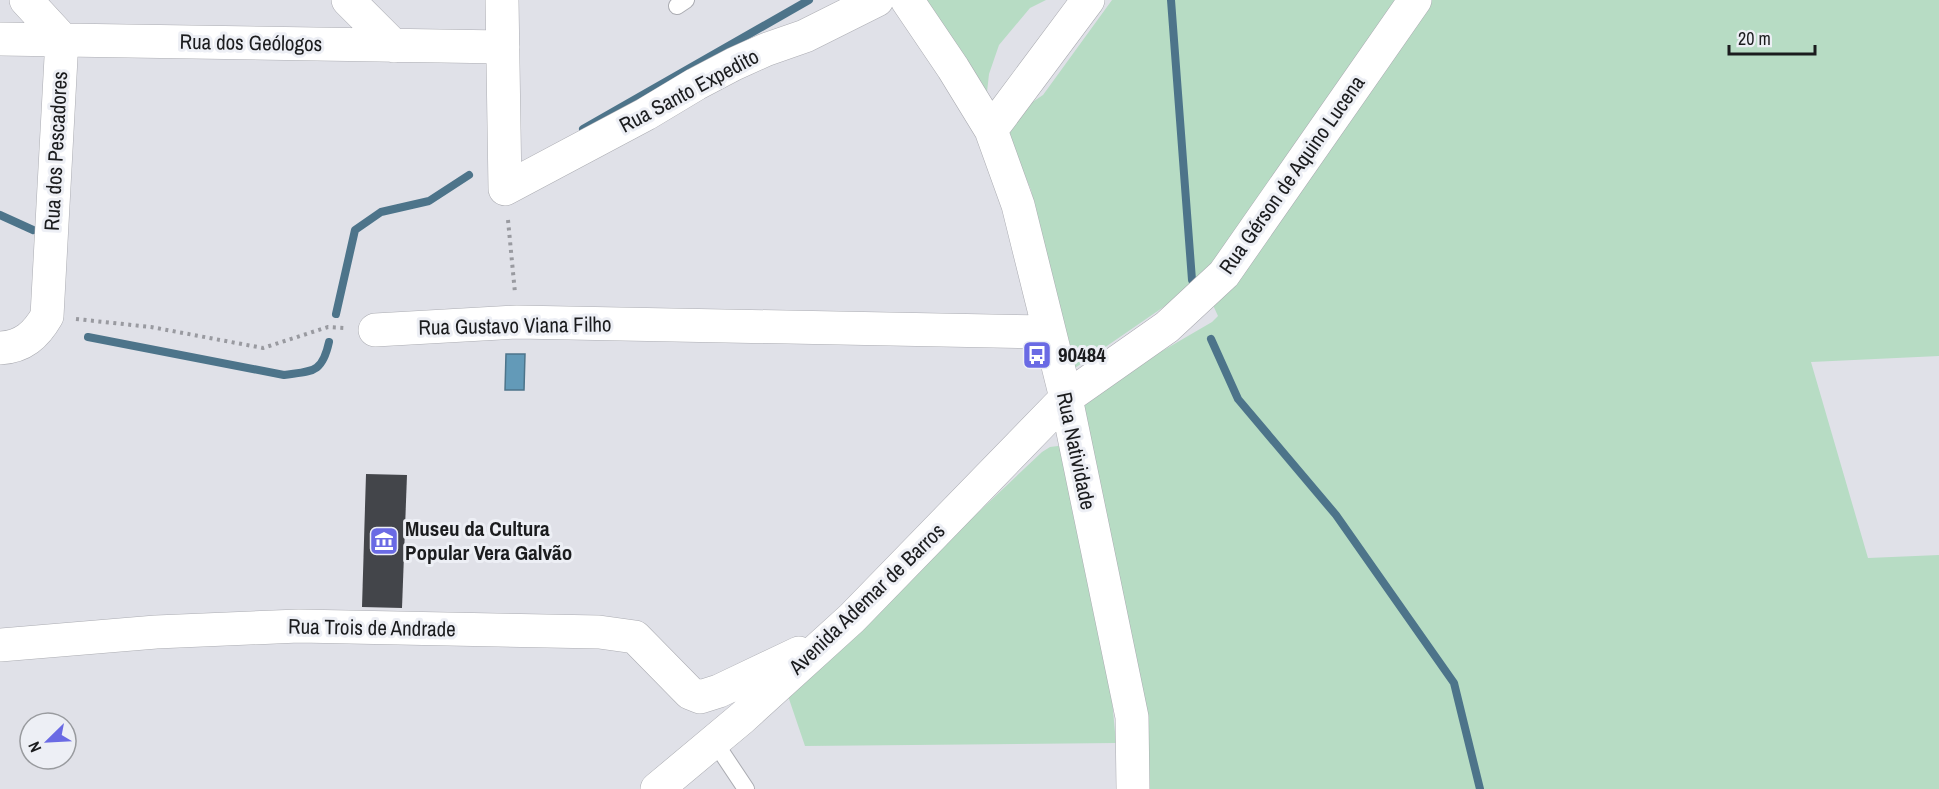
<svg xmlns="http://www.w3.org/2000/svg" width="1939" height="789" viewBox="0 0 1939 789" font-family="'Archivo Narrow',sans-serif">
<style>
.green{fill:#b7dcc4}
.water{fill:#639ab8;stroke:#4d748a;stroke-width:1.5}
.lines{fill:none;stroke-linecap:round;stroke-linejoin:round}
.stream{stroke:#4d748a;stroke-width:8}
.building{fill:#43454a}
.service-casing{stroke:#abacb2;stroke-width:18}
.minor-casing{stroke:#abacb2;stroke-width:34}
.path{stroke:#999aa0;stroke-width:4;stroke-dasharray:3 4.5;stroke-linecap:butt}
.service{stroke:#fff;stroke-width:16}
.minor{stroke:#fff;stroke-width:33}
.labels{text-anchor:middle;stroke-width:6;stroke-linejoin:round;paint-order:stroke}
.street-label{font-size:21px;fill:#1b1c1e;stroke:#edeff5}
.poi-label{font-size:21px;font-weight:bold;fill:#1b1c1e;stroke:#edeff5;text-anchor:start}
</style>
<rect width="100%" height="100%" fill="#e0e1e8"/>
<path class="green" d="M922 0H1046L1030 8 999 45 989 74 986 101Z
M1112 0H1397L1210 272 1178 297 1072 370 1031 190 1010 140 1008 130 1016 113 1043 95Z
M1429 0H1939V356L1811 362 1868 558 1939 555V789H1146L1084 416 1085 402 1097 389 1212 322 1218 316 1212 303Z
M1058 446 1065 449 1111 689 1116 743 805 746 787 693 1042 452 1050 447Z"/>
<path class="water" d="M506 354H525L524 390H505Z"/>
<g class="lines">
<path class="stream" d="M1171 0 1192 280
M583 129 809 0
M0 215 33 230
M336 314 355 230 381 212 429 201 469 175
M88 337 284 375C312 371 322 374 329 342
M1211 339 1238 399 1336 515 1454 683 1480 789"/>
</g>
<path class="building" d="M366 474 407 475 402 608 362 607Z"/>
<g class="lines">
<g class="service-casing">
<path id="service" d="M677 6 686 0
M714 741 746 789"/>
</g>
<g class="minor-casing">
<path id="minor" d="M348 0 394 46
M502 0 505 189 646 114 696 84 734 64 765 50 805 36 877 0
M907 0 953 68 991 130 1018 205 1066 398 1132 717 1133 789
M0 39 503 47
M991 130 1088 0
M375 330 517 322 1049 332
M0 348C23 347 36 335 47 316L62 39 26 0
M0 645 156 632 299 626 599 632 635 637 690 693 700 697 719 691 799 653
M657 789 742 718 852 618 1066 398 1167 327 1224 274 1415 0"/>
</g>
<path class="path" d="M508 220 515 293
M76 319 151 327 263 348 328 327 345 328"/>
<use href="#service" class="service"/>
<use href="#minor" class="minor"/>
</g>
<defs>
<g id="bus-square" transform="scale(1.5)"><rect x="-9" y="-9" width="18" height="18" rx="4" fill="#6a6ae4" stroke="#edeff5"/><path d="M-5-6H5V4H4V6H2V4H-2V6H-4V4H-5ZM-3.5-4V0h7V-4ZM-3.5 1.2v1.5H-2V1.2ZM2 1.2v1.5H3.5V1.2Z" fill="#fff"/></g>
<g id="museum-square" transform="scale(1.5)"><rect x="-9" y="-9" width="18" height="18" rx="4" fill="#6a6ae4" stroke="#edeff5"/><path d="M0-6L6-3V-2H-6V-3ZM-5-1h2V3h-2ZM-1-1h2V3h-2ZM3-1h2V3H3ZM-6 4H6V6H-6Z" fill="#fff"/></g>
</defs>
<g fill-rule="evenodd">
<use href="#bus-square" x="1037" y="355"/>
<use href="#museum-square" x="384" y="541"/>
</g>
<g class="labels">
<g class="street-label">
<text transform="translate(251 43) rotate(1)" y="7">Rua dos Geólogos</text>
<text transform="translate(689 91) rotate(-28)" y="7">Rua Santo Expedito</text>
<text transform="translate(56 151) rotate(-87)" y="7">Rua dos Pescadores</text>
<text transform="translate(1292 175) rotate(-55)" y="7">Rua Gérson de Aquino Lucena</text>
<text transform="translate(515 326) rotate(-1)" y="7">Rua Gustavo Viana Filho</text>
<text transform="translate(1076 451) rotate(78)" y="7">Rua Natividade</text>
<text transform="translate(867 599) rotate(-44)" y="7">Avenida Ademar de Barros</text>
<text transform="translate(372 628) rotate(1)" y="7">Rua Trois de Andrade</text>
</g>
<g class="poi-label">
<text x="1058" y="362">90484</text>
<text x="405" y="536">Museu da Cultura<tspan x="405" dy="24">Popular Vera Galvão</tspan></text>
</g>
</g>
<g transform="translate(48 741) rotate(246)"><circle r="28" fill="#edeff5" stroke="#999b9f" stroke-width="1.5"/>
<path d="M0-4.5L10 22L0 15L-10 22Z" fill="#6a6ae4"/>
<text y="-9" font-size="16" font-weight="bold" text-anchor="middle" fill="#1b1c1e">N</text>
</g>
<path d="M1729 45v9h86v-9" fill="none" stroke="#1b1c1e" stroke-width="3"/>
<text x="1738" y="45" font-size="18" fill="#1b1c1e" stroke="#edeff5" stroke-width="4.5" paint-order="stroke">20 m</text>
</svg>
